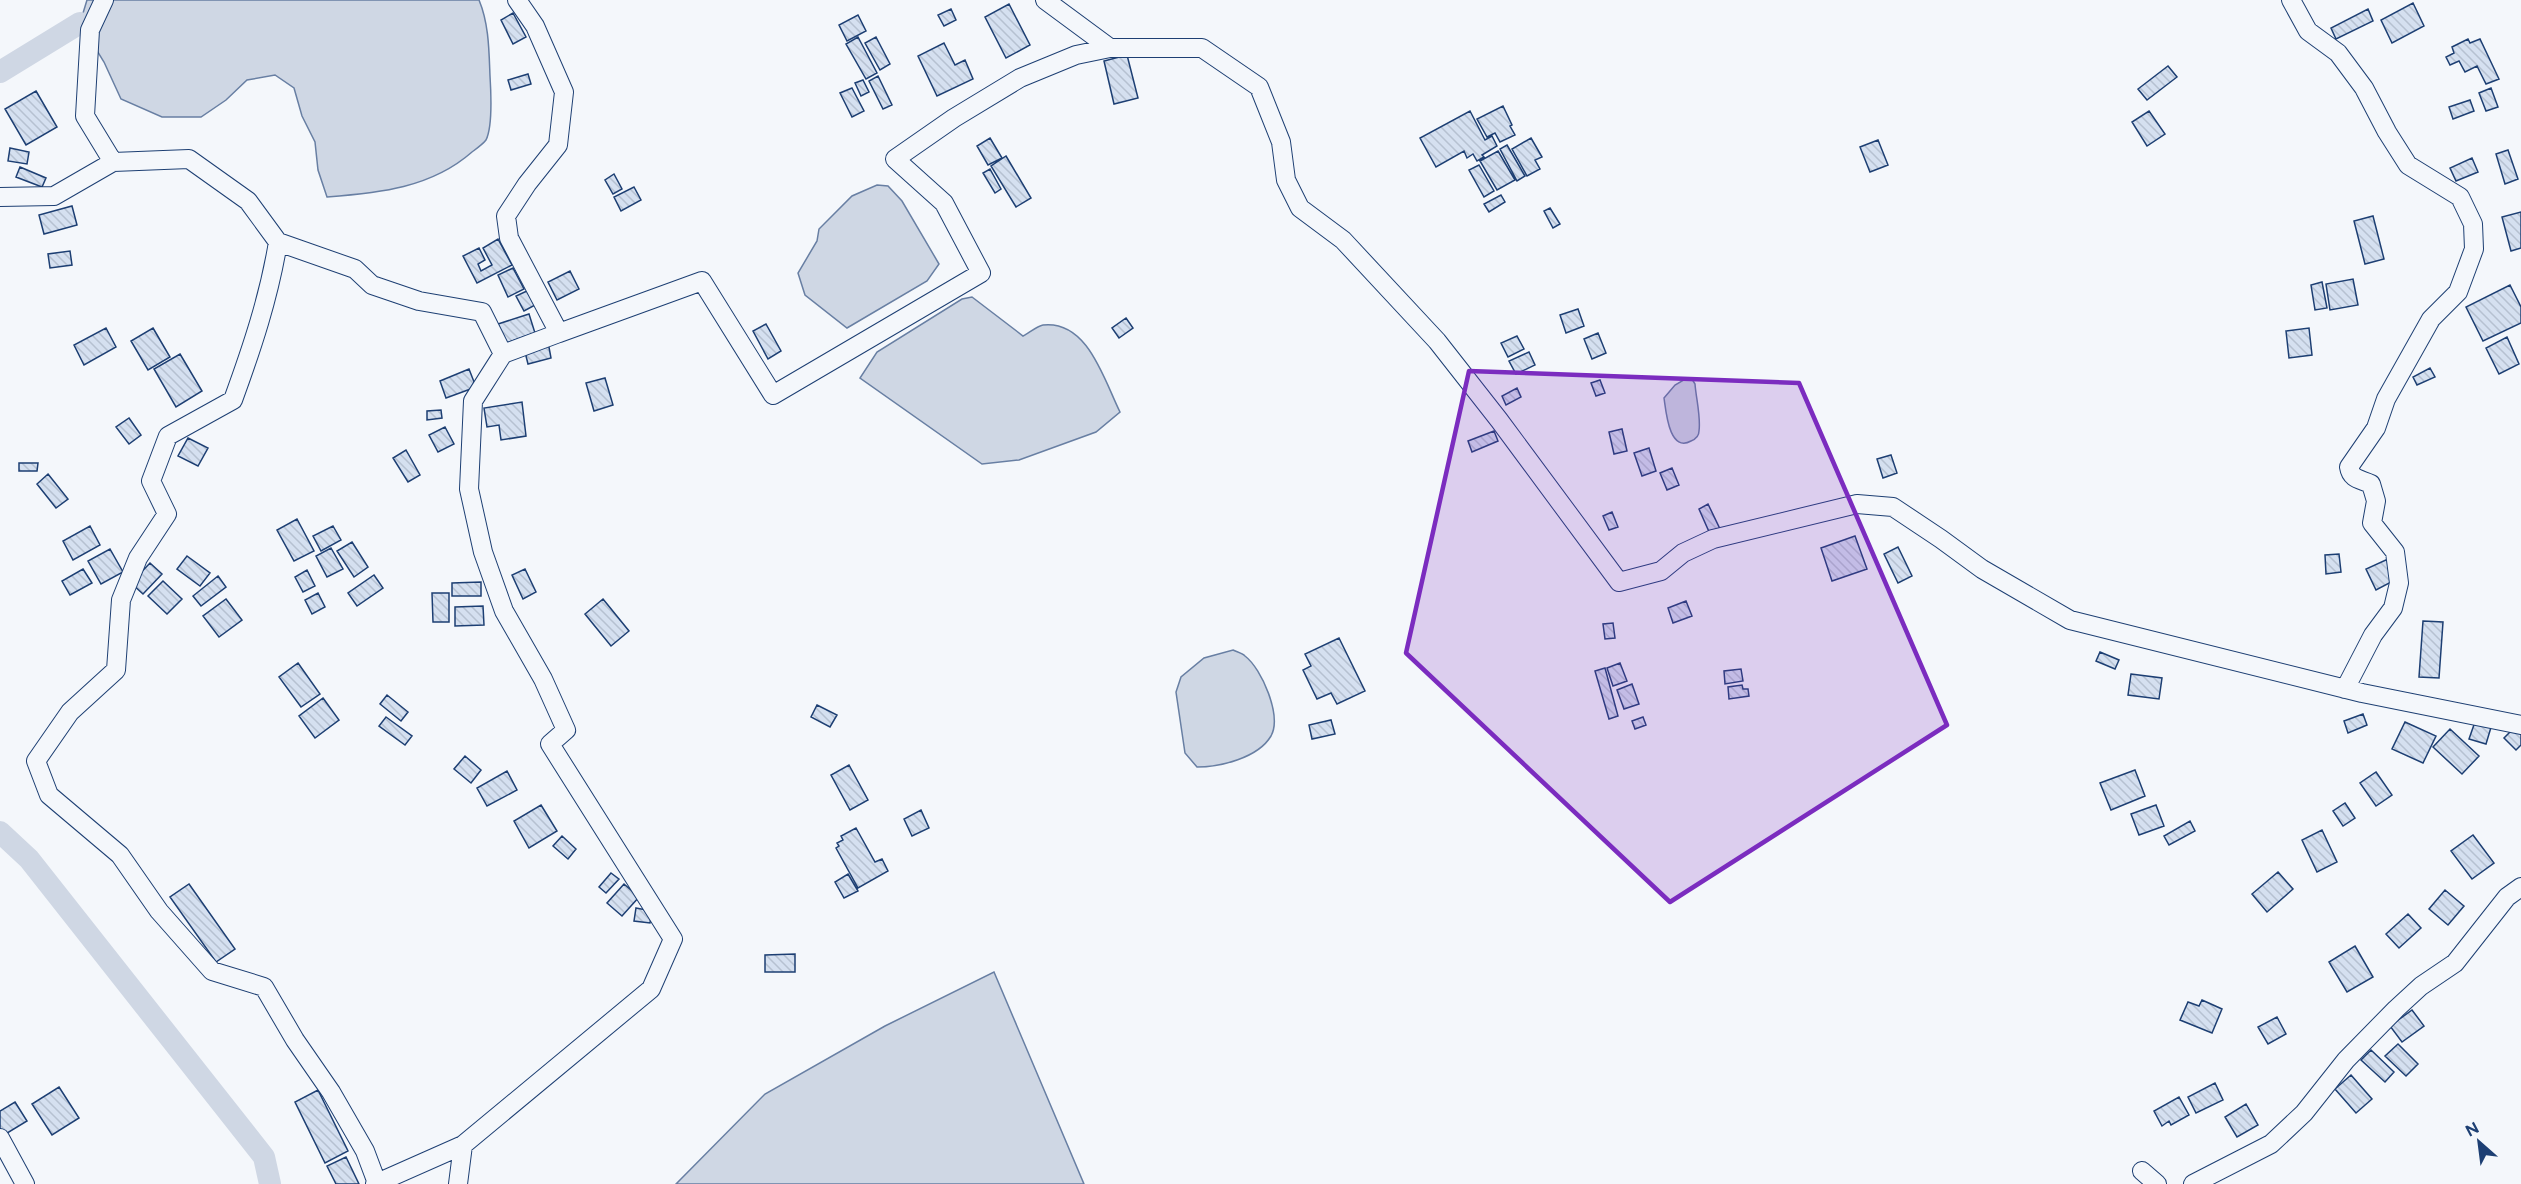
<svg xmlns="http://www.w3.org/2000/svg" width="2521" height="1184" viewBox="0 0 2521 1184" font-family="Figtree,sans-serif">
<style>
.water{fill:#cfd7e4;stroke:#687fa3;stroke-width:1.5}
.lines{fill:none;stroke-linecap:round;stroke-linejoin:round}
.canal{stroke:#cfd7e4;stroke-width:22}
.building{fill:url(#building-back-hatch);stroke:#1d3f73;stroke-width:1.5}
.street-casing{stroke:#1d3f73;stroke-width:20}
.street{stroke:#f4f7fb;stroke-width:18}
.marked{fill:#7b2cbf;fill-opacity:0.2;stroke:#7b2cbf;stroke-width:4.5;stroke-linejoin:round}
</style>
<defs>
<pattern id="building-back-hatch" width="6" height="6" patternUnits="userSpaceOnUse" patternTransform="scale(1.5)"><rect width="6" height="6" fill="#d5e0f0"/><path d="M-1 5l2 2M0 0l6 6M5-1l2 2" fill="none" stroke="#b6c1d1"/></pattern>
</defs>
<rect width="100%" height="100%" fill="#f4f7fb"/>
<path class="water" d="M87 0H479C489 24 489 51 490 76 491 92 493 126 486 140 483 144 476 149 472 152 431 188 379 193 327 197L318 170 315 142 302 116 294 88 275 75 247 80 226 100 201 117H162L121 99 104 62 80 23Z
M877 185 888 186 902 201 939 264 927 281 847 328 805 295 798 273 817 241 819 229 852 196Z
M972 297 1023 336C1029 333 1037 326 1043 325 1088 320 1104 380 1120 412L1096 432 1019 460 982 464 860 378 877 352 962 299Z
M1687 378 1692 379 1695 384C1696 398 1701 417 1699 431 1699 436 1696 439 1691 441 1669 453 1666 411 1664 398L1675 385Z
M1233 650C1237 652 1242 653 1245 656 1262 669 1282 716 1271 736 1258 758 1220 767 1197 767L1185 753 1176 692 1181 677 1204 658Z
M994 972 1084 1184H676L765 1094 885 1026Z"/>
<g class="lines">
<path class="canal" d="M0 72 80 23
M0 832 29 859 264 1157 270 1184"/>
</g>
<path class="building" d="M2413 3 2424 26 2392 43 2381 20Z
M1009 4 1030 45 1006 58 985 17Z
M951 9 956 20 944 26 938 15Z
M2368 9 2373 21 2336 39 2331 28Z
M513 13 526 37 513 44 501 20Z
M858 15 866 31 847 41 839 25Z
M858 37 877 73 866 79 846 44Z
M876 37 890 64 880 70 865 43Z
M2468 39 2470 43 2480 39 2499 79 2486 84 2477 66 2465 72 2459 61 2450 65 2446 57 2454 53 2452 47Z
M944 43 955 65 965 60 973 79 937 96 918 56Z
M1127 55 1138 98 1114 104 1104 61Z
M2168 66 2177 77 2147 100 2138 89Z
M528 74 531 84 511 90 508 80Z
M878 76 892 105 883 109 869 81Z
M863 80 869 92 861 96 855 83Z
M852 88 864 111 852 117 840 93Z
M2491 88 2498 107 2486 111 2479 93Z
M36 91 57 127 26 145 5 109Z
M2470 100 2474 111 2453 119 2449 107Z
M1503 106 1512 125 1510 126 1515 135 1500 142 1495 133 1487 137 1477 119Z
M1470 111 1485 140 1492 136 1497 146 1482 155 1484 157 1477 161 1473 154 1467 158 1464 151 1436 167 1420 138Z
M2149 111 2165 134 2147 146 2132 122Z
M990 138 1002 158 988 165 977 146Z
M1531 138 1542 157 1535 160 1540 169 1527 176 1512 149Z
M1878 140 1888 165 1870 172 1860 147Z
M1507 145 1525 176 1517 181 1500 149Z
M10 148 29 152 27 164 8 161Z
M2508 150 2518 179 2505 184 2496 154Z
M1498 151 1515 180 1497 190 1480 161Z
M1006 156 1031 198 1016 207 991 166Z
M2472 158 2478 172 2456 181 2450 168Z
M1479 165 1494 191 1484 197 1469 170Z
M20 167 46 178 42 187 16 177Z
M990 169 1001 189 995 193 983 173Z
M614 174 622 189 613 194 605 180Z
M634 187 641 200 621 211 614 197Z
M1501 195 1505 202 1489 212 1484 204Z
M72 206 77 225 44 234 39 215Z
M1550 208 1560 224 1553 228 1544 211Z
M2521 212V248L2511 251 2502 217Z
M2373 216 2384 259 2365 264 2354 221Z
M498 239 512 265 477 283 463 256 479 248 485 260 478 264 481 271 492 265 483 248Z
M70 251 72 265 50 268 48 254Z
M513 268 524 289 508 297 498 275Z
M570 271 579 289 557 300 548 282Z
M2353 279 2358 305 2330 310 2326 284Z
M2322 282 2327 308 2315 310 2311 285Z
M2510 285 2521 307V323L2483 341 2466 307Z
M529 290 537 304 524 311 516 296Z
M1578 309 1584 326 1566 333 1560 315Z
M529 314 535 333 504 344 498 324Z
M1126 318 1133 328 1119 338 1112 328Z
M766 324 781 351 768 359 753 331Z
M106 328 116 347 84 365 74 345Z
M153 328 170 357 148 370 131 341Z
M2309 328 2312 355 2289 358 2286 331Z
M1598 333 1606 353 1592 359 1584 339Z
M1517 336 1524 349 1508 357 1501 343Z
M2507 337 2519 364 2499 374 2486 348Z
M548 342 551 358 528 364 524 348Z
M1529 352 1535 365 1516 374 1509 361Z
M180 354 202 391 176 407 154 369Z
M2430 368 2435 377 2417 385 2413 377Z
M469 369 476 387 446 398 440 381Z
M605 378 613 405 594 411 586 383Z
M1600 380 1605 393 1596 396 1591 383Z
M1517 388 1521 397 1506 405 1502 396Z
M522 402 526 436 501 440 499 425 487 427 484 408Z
M441 410 442 418 427 420V411Z
M129 418 141 435 129 444 116 427Z
M445 427 454 444 438 452 429 435Z
M1622 429 1627 451 1614 454 1609 432Z
M1494 431 1498 441 1472 452 1468 441Z
M188 438 208 448 198 466 178 456Z
M1649 448 1656 471 1642 476 1634 453Z
M406 450 420 475 408 482 393 458Z
M1891 455 1897 473 1883 478 1877 459Z
M19 463H38L37 471H19Z
M1672 468 1679 485 1667 490 1660 473Z
M48 474 68 499 56 508 37 484Z
M1708 504 1720 529 1710 534 1699 509Z
M1612 512 1618 527 1609 530 1603 516Z
M297 519 314 551 294 561 277 530Z
M90 526 100 545 73 560 63 541Z
M333 526 341 540 321 551 313 536Z
M1855 536 1867 569 1832 581 1821 548Z
M352 542 368 567 354 577 337 551Z
M1898 547 1912 576 1898 583 1884 554Z
M331 548 343 569 327 577 316 556Z
M110 549 123 572 101 584 88 561Z
M2339 554 2341 572 2326 574 2325 555Z
M187 556 210 573 200 586 177 569Z
M2388 559 2397 579 2376 590 2366 569Z
M150 563 162 574 143 594 131 583Z
M83 569 92 583 70 595 62 581Z
M525 569 536 592 523 599 512 575Z
M307 570 315 586 303 592 295 577Z
M374 575 383 588 357 606 348 593Z
M218 576 226 587 201 606 193 596Z
M163 581 182 599 167 614 148 596Z
M481 582V596H452V583Z
M318 593 325 607 312 614 305 600Z
M432 593H449V622H433Z
M226 599 242 620 219 637 203 616Z
M603 599 629 631 611 646 585 614Z
M1686 601 1692 616 1673 623 1668 608Z
M483 606 484 625 455 626V607Z
M2423 621 2443 622 2439 678 2419 677Z
M1613 623 1615 638 1605 639 1603 624Z
M1339 638 1365 691 1337 704 1331 693 1317 699 1303 670 1311 666 1305 654Z
M2100 652 2119 660 2115 669 2096 661Z
M298 663 320 694 301 707 279 677Z
M1620 663 1627 681 1613 686 1607 668Z
M1605 668 1618 716 1609 719 1595 671Z
M1741 669 1743 681 1725 684 1724 671Z
M2131 674 2162 678 2159 699 2128 695Z
M1632 684 1639 704 1624 709 1617 690Z
M1742 685 1743 689H1748L1749 696 1729 699 1728 687Z
M387 695 408 712 401 721 380 704Z
M323 698 339 720 315 738 299 716Z
M817 705 837 715 830 727 811 717Z
M2363 714 2367 725 2348 733 2344 721Z
M386 717 412 736 405 745 379 726Z
M1643 717 1646 725 1635 729 1632 721Z
M2476 719 2492 724 2486 744 2469 739Z
M1331 720 1335 734 1312 739 1309 725Z
M2405 722 2436 736 2423 763 2392 749Z
M2514 728 2521 734V745L2516 750 2504 738Z
M2450 729 2479 756 2462 774 2433 747Z
M465 756 481 770 471 783 454 769Z
M849 765 868 800 850 810 831 775Z
M2135 770 2145 796 2111 810 2100 783Z
M507 771 517 790 487 806 477 788Z
M2376 772 2392 795 2376 806 2360 783Z
M2345 803 2355 818 2343 826 2333 811Z
M541 805 557 831 529 848 514 821Z
M2156 805 2164 826 2139 835 2131 814Z
M921 810 929 828 912 836 904 819Z
M2190 821 2195 831 2169 845 2164 836Z
M856 828 875 862 882 859 888 871 858 888 836 848 839 846 837 843 843 840 841 836Z
M2322 830 2337 862 2317 872 2302 840Z
M2473 835 2494 863 2472 879 2451 851Z
M562 836 576 849 568 859 553 846Z
M2278 872 2293 889 2267 912 2252 894Z
M611 873 619 879 606 893 599 887Z
M848 874 858 891 844 898 835 882Z
M189 884 235 949 216 962 170 897Z
M624 884 639 897 622 916 607 903Z
M2445 890 2464 906 2448 925 2429 909Z
M636 908 652 911 650 923 634 921Z
M2408 914 2421 928 2399 948 2386 934Z
M2355 946 2373 977 2347 992 2329 962Z
M795 954V972H765V955Z
M2202 1000 2222 1009 2212 1033 2180 1020 2188 1002 2199 1006Z
M2412 1010 2424 1026 2402 1042 2390 1026Z
M2277 1017 2286 1034 2268 1044 2258 1027Z
M2398 1044 2418 1064 2406 1076 2385 1056Z
M2371 1050 2394 1072 2385 1082 2361 1060Z
M2351 1075 2372 1099 2356 1113 2335 1089Z
M2215 1083 2223 1100 2196 1113 2188 1097Z
M59 1087 79 1118 52 1135 32 1104Z
M318 1090 348 1151 325 1163 295 1102Z
M2179 1097 2189 1115 2171 1125 2169 1121 2162 1126 2154 1111Z
M15 1102 27 1121 4 1135 0 1128V1111Z
M2246 1104 2258 1125 2237 1137 2225 1117Z
M346 1157 359 1184H336L327 1166Z"/>
<g class="lines">
<g class="street-casing">
<path id="street" d="M104 0 90 30 85 116 113 162
M517 0 535 26 564 92 558 145 527 184 506 216 509 238 559 333 702 281 773 395 981 273 944 203 895 159 954 118 1020 78 1076 55 1110 48H1202L1259 87 1281 142 1286 180 1300 208 1343 240 1437 341 1499 420 1619 582 1661 571 1683 553 1713 539 1857 504 1893 507 1941 539 1982 569 2070 620 2362 693 2521 725
M1045 0 1110 48
M2291 0 2308 31 2338 53 2364 88 2387 132 2408 165 2460 197 2473 224 2474 249 2458 292 2431 319 2386 399 2376 428 2349 467C2351 480 2361 479 2371 484L2376 501 2372 523 2395 552 2399 583 2393 608 2373 635 2345 689
M0 197 54 196 113 162 189 159 248 201 278 242 355 269 372 285 419 301 482 312 503 354
M278 242C269 297 252 348 233 400L168 436 151 481 167 514 138 558 121 600 116 670 70 712 36 761 49 795 120 855 159 911 212 971 264 987 295 1040 331 1092 365 1151 377 1183
M0 1138 25 1184
M2142 1171 2157 1184
M375 1184 463 1145 651 989 673 939 550 744 566 730 543 679 504 611 483 552 469 489 473 401 503 354 559 333
M458 1184 463 1145
M2193 1184 2271 1144 2304 1113 2346 1060 2396 1009 2421 986 2455 963 2507 897 2521 887"/>
</g>
<use href="#street" class="street"/>
</g>
<path class="marked" d="M1469 371 1799 383 1947 725 1670 902 1406 653Z"/>
<g transform="translate(2479 1142) rotate(332)" stroke="#f4f7fb" stroke-width="4.5" paint-order="stroke">
<path d="M0-4.5L10 22L0 15L-10 22Z" fill="#1d3f73"/>
<text y="-9" font-size="16" font-weight="bold" text-anchor="middle" fill="#1d3f73">N</text>
</g>
</svg>
